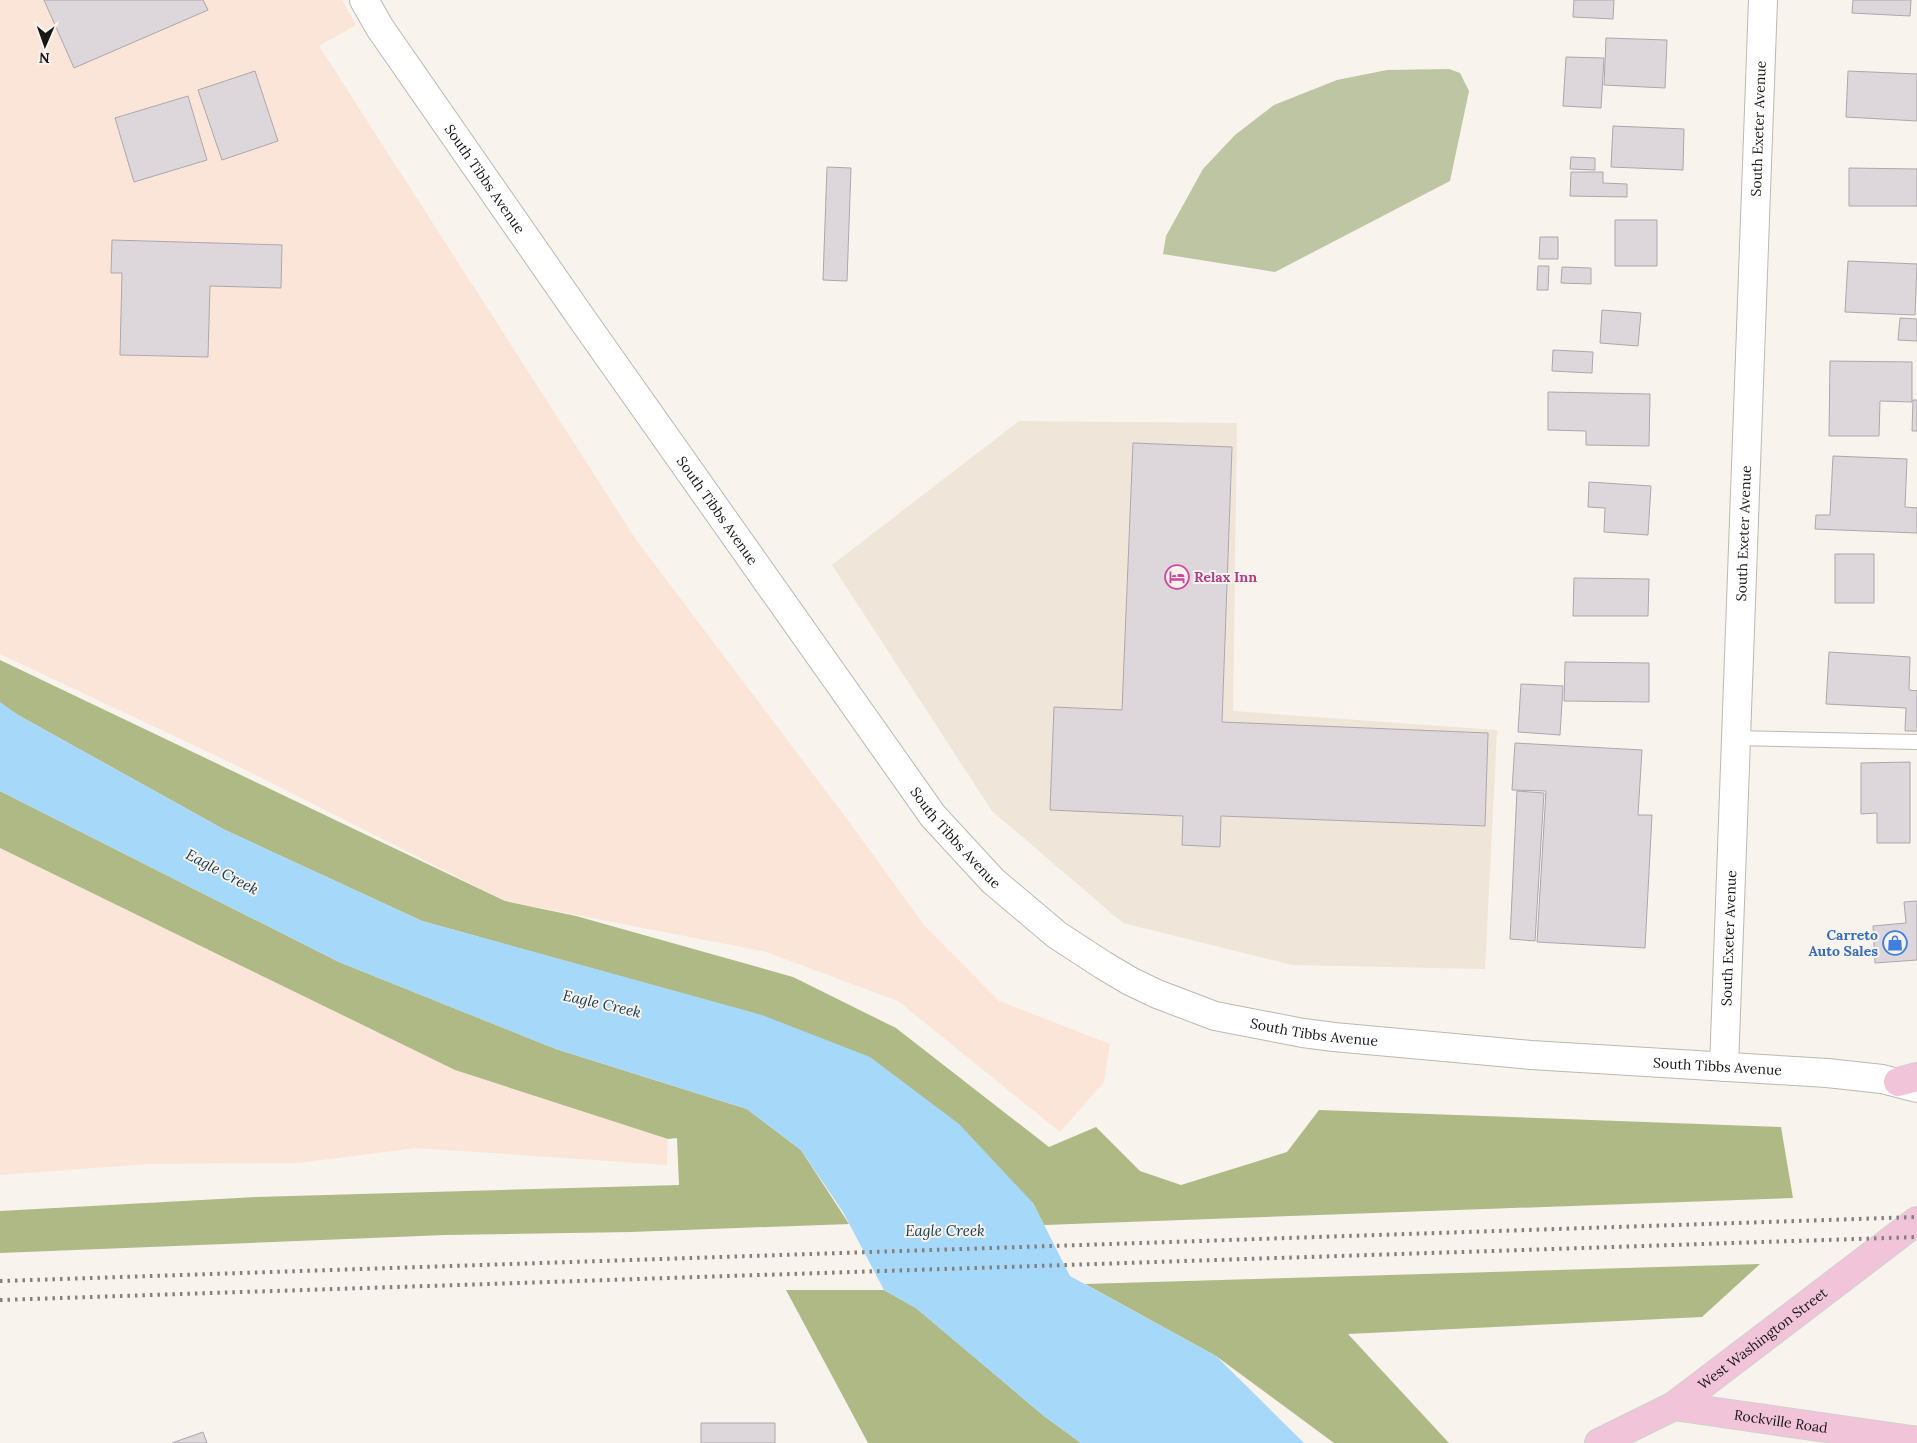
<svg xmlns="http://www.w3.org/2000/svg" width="1917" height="1443" viewBox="0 0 1917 1443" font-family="Lora,serif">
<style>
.built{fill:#efe5d9}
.industrial{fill:#fbe5d8}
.green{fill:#bec5a3}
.forest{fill:#afb986}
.water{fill:#a6d8fa}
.building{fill:#ddd7dc;stroke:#ada7ac}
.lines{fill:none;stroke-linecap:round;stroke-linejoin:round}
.lane-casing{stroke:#bcb8b2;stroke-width:16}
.street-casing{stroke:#bcb8b2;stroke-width:30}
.secondary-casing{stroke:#bcb8b2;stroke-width:30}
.primary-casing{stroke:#d1d0d0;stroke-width:30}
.lane{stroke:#fff;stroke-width:14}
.street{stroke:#fff;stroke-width:28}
.secondary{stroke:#fff;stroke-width:28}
.primary{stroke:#f2c4da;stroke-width:28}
.rail{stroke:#84817d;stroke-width:4;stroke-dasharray:2.5 5;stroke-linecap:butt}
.labels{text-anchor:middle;stroke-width:4;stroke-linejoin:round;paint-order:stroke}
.street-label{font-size:14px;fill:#181614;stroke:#f8f3ed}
.hotel-label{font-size:14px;font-weight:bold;fill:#b23c85;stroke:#f8f3ed;text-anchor:start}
.shop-label{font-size:14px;font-weight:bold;fill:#366cbe;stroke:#f8f3ed;text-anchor:end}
.water-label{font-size:15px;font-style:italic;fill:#123951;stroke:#f8f3ed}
</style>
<rect width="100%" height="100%" fill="#f8f3ed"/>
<path class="built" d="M1019 421 1237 423 1233 711 1497 730 1485 969 1292 965 1123 923 992 811 832 565Z"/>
<path class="industrial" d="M0 0H342L356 25 319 46 637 541 853 827 924 925 999 1001 1110 1044 1104 1082 1060 1132 898 1001 766 952 505 901 242 768 0 654Z
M0 848 455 1070 668 1139 667 1165 416 1148 298 1163 148 1164 0 1175Z"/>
<path class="green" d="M1449 69 1460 73 1469 91 1450 181 1275 272 1163 254 1166 236 1203 169 1235 135 1274 105 1337 80 1387 70Z"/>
<path class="forest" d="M0 660 505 901 576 916 793 977 896 1028 1049 1147 1096 1127 1140 1171 1181 1185 1287 1152 1319 1110 1781 1127 1793 1198 1044 1225 1033 1203 749 1012 422 921 225 830 18 715 0 703Z
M0 791 339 962 556 1049 747 1109 801 1150 849 1224 631 1232 445 1235 0 1253V1211L256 1197 679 1185 677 1138 668 1139 455 1070 0 848Z
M1760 1264 1702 1317 1348 1334 1449 1443H1334L1216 1356 1085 1284Z
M786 1290H884L916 1308 1044 1416 1081 1443H868Z"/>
<path class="water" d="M0 702 18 715 225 830 422 921 762 1015 870 1057 959 1124 1033 1203 1070 1276 1216 1356 1304 1443H1081L1044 1416 916 1308 884 1290 843 1212 801 1150 747 1109 556 1049 339 962 0 791Z"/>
<path class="building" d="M44 0H203L208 10 74 68Z
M1574 0H1614L1613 19 1573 17Z
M1853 0H1911L1910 16 1852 13Z
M1606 38 1667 40 1665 88 1604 85Z
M1566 57 1604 58 1601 108 1563 106Z
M255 71 278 141 222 160 198 90Z
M1848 71 1917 74V121L1846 117Z
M188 96 207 160 134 182 115 118Z
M1613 126 1684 129 1683 170 1611 167Z
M1571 157 1595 158V170L1570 169Z
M827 167 851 168 847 281 823 280Z
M1849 168 1917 169V206H1849Z
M1571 172H1603V183L1627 184V197L1570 196Z
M1615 220H1657V266H1615Z
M1540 237H1558V259H1539Z
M112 240 282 245 281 288 210 286 208 357 120 355 122 273H111Z
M1848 261 1917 264 1915 315 1845 312Z
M1538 266H1549L1548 290H1537Z
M1562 267 1591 268V284L1561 283Z
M1602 310 1641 313 1638 346 1600 343Z
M1900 318 1917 319V341L1898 340Z
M1553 350 1593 352 1592 373 1552 371Z
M1830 361 1912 362V402L1880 401 1879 436H1829Z
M1548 392 1650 394 1649 446 1586 445V431L1548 430Z
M1913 400H1917V431H1912Z
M1133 443 1232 447 1222 722 1488 733 1485 826 1221 816 1220 847 1182 845 1183 816 1050 810 1054 707 1122 710Z
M1833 456 1907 459 1905 507 1917 508V533L1815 529 1816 515H1830Z
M1589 482 1651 486 1648 535 1604 532 1605 508 1588 507Z
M1835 554H1874V603H1835Z
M1574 578 1649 579 1648 616H1573Z
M1829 652 1910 657 1909 690 1917 691V731H1905L1906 708 1826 704Z
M1565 662 1649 663V702L1564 701Z
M1521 684 1563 686 1560 735 1518 732Z
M1515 743 1642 750 1638 815H1652L1645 948 1537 942 1546 791 1512 790Z
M1910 762V843H1877V813L1861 814V763Z
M1517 791 1544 793 1535 941 1510 939Z
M1917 901V960L1875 963 1873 926 1906 923 1904 902Z
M701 1423H775V1443H701Z
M203 1432 207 1443H172Z"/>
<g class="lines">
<g class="lane-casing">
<path id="lane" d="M1735 738 1917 742"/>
</g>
<g class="street-casing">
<g id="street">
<path id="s1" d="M1724 1067 1763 0"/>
</g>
</g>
<g class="secondary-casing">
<g id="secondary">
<path id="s2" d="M364 0 380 28 580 316 933 816 993 881 1057 935 1103 965 1130 981 1157 994 1215 1016 1303 1033 1334 1037 1531 1055 1827 1073 1882 1079 1917 1088"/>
</g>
</g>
<g class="primary-casing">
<g id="primary">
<path d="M1898 1082 1917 1077"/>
<path id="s3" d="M1674 1406 1917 1441"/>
<path id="s4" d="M1599 1443 1674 1406 1917 1221"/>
</g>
</g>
<use href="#lane" class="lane"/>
<use href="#street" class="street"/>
<use href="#secondary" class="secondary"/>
<use href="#primary" class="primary"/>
<path class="rail" d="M0 1281 1917 1217
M0 1300 1917 1237"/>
</g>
<defs>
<g id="hotel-ring" transform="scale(1.25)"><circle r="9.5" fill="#f8f3ed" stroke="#d1479c" stroke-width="1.5"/><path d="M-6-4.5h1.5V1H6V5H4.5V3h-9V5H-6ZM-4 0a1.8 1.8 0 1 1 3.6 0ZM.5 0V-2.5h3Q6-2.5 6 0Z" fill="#d1479c"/></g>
<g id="shop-ring" transform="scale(1.25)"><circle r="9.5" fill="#f8f3ed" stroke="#3f7fe0" stroke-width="1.5"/><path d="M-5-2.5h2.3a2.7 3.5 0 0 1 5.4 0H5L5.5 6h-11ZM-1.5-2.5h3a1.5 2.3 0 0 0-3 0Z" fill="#3f7fe0"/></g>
</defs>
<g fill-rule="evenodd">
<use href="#hotel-ring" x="1177" y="577"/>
<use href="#shop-ring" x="1895" y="943"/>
</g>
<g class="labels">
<g class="street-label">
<text dy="5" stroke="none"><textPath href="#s1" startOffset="939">South Exeter Avenue</textPath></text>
<text dy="5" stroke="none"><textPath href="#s2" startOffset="216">South Tibbs Avenue</textPath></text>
<text dy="5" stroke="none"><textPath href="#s2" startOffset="621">South Tibbs Avenue</textPath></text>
<text dy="5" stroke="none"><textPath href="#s1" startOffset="534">South Exeter Avenue</textPath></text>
<text dy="5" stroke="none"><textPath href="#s2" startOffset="1026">South Tibbs Avenue</textPath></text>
<text dy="5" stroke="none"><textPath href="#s1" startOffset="129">South Exeter Avenue</textPath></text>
<text dy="5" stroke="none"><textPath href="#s2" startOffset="1446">South Tibbs Avenue</textPath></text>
<text dy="5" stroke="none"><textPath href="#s2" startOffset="1851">South Tibbs Avenue</textPath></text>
<text dy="5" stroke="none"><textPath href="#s4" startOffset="195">West Washington Street</textPath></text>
<text dy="5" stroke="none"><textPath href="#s3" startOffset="108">Rockville Road</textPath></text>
</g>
<g class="hotel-label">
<text x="1194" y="582">Relax Inn</text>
</g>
<g class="shop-label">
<text x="1878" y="940">Carreto<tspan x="1878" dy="16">Auto Sales</tspan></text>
</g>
<g class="water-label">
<text transform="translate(222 872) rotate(28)" y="5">Eagle Creek</text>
<text transform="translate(602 1004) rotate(13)" y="5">Eagle Creek</text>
<text x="945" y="1236">Eagle Creek</text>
</g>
</g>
<g transform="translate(45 45) rotate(182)" stroke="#f8f3ed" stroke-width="4" paint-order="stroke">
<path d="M0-4L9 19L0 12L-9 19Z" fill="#181614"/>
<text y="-8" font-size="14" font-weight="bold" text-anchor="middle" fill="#181614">N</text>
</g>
</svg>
